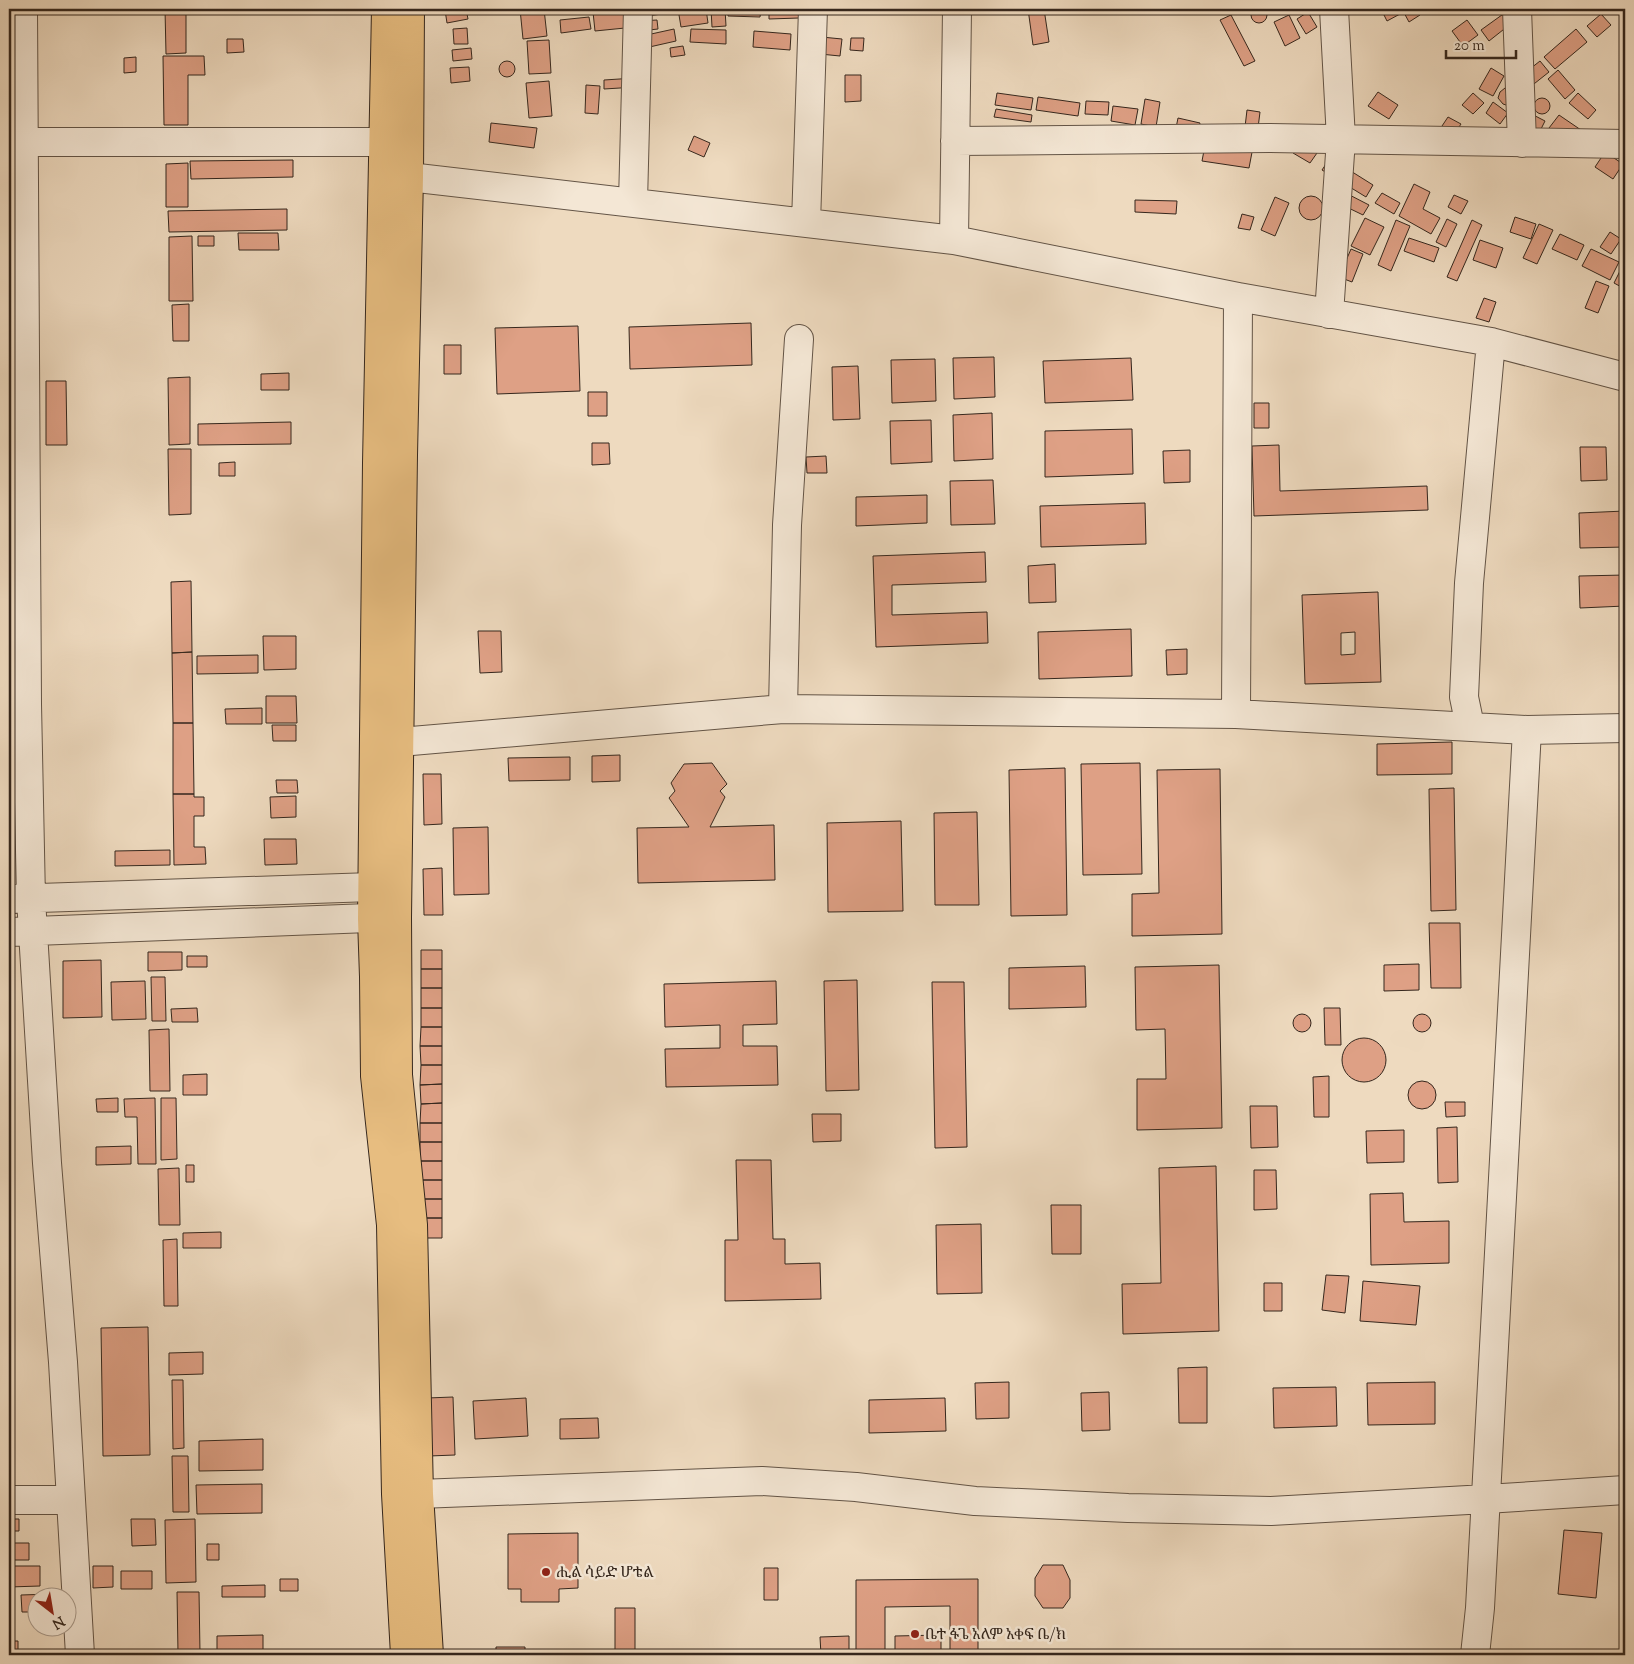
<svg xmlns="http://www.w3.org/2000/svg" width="1634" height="1664" viewBox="0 0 1634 1664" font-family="'Sorts Mill Goudy','Noto Serif Ethiopic',serif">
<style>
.building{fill:#dea085;stroke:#35271d;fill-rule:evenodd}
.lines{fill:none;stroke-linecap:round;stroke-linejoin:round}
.minor-casing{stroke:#635446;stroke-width:30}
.major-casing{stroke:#35271d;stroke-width:30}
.minor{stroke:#f4e7d5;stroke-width:28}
.major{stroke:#e7bd80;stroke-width:28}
.poi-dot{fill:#8f2418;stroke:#f4e7d5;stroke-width:2}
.labels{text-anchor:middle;stroke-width:5;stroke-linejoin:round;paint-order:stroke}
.poi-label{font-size:15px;fill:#35271d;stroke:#f4e7d5;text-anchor:start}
</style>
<rect width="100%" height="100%" fill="#eedabf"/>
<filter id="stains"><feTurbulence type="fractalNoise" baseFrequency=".004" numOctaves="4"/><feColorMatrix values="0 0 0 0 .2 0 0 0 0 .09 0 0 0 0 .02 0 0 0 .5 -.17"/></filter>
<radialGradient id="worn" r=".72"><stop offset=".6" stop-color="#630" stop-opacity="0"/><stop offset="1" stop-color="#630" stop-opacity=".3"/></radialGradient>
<path class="building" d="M1251 15a8 8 0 1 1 16 0a8 8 0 1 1-16 0Z
M165 9H186V53L166 54Z
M452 9H466L468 19 447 23 445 10Z
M520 9H544L547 36 523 39Z
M624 9H633L635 27 595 31 593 12Z
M636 9H670L671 13 637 17Z
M678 9H706L708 23 681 27Z
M711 9H725L726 26 712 27Z
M729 9H761L760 17 728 16Z
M769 9H799V18L769 19Z
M1028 9H1044L1049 42 1033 45Z
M1381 9H1397L1400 14 1387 21Z
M1402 9H1416L1420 15 1409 22Z
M1308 12 1317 27 1306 34 1297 19Z
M1506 12 1513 22 1489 41 1481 30Z
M1601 14 1611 25 1597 37 1587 26Z
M1231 15 1255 61 1244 66 1220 20Z
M1289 15 1300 38 1285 46 1274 22Z
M589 17 591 29 561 33 560 20Z
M657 20 658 29 640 31V21Z
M1467 20 1478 35 1463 46 1452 31Z
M467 28 468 44H454L453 29Z
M674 29 676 41 645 48 642 36Z
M691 29 726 30V44L690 42Z
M1576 29 1587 42 1555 69 1544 57Z
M754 31 791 34 790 50 753 47Z
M801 35 842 39 840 56 800 52Z
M851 38H864L863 51 850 50Z
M227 39H243L244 52 227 53Z
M549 40 551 73 529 74 527 41Z
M683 46 685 55 671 57 670 48Z
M471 48 472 59 453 61 452 50Z
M163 56H204L205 75H188V125H164Z
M136 57V72L124 73V58Z
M499 69a8 8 0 1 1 16 0a8 8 0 1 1-16 0Z
M1540 61 1549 72 1520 95 1511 84Z
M469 67 470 81 451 83 450 68Z
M1491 68 1504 76 1493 96 1479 89Z
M1558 70 1575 90 1565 99 1548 79Z
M845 75H861V101L845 102Z
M635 78 636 87 604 89V80Z
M549 81 552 116 529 118 526 83Z
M586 85 600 86 598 114 585 113Z
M1505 88H1508L1510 104 1506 105 1503 104 1498 98 1500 92Z
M1378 92 1398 105 1389 119 1368 106Z
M997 93 1033 98 1031 110 995 105Z
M1473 93 1484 103 1473 114 1462 105Z
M1578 93 1596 110 1588 119 1569 103Z
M1038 97 1080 103 1078 116 1036 110Z
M1534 106a8 8 0 1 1 16 0a8 8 0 1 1-16 0Z
M1145 99 1160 102 1156 127 1141 124Z
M1086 101 1109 102 1108 115 1085 114Z
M1493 102 1508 113 1500 124 1486 113Z
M1113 106 1138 109 1135 125 1111 121Z
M1516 106 1545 121 1537 137Z
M996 109 1032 115 1031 122 994 117Z
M1247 110 1260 112 1258 128 1245 127Z
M1559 115 1581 130 1571 143 1549 128Z
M1448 117 1461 124 1453 136 1440 129Z
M1178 118 1200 123 1197 137 1175 133Z
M491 123 537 128 534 148 489 142Z
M694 136 710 143 704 157 688 150Z
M1206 140 1253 147 1249 168 1202 161Z
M1300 142 1317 153 1310 163 1293 153Z
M1605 152 1623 164 1613 179 1595 167Z
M1330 158 1373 185 1366 197 1322 170Z
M293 160V177L191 179 190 161Z
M188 163V207H166V164Z
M1414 184 1430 192 1423 209 1440 218 1431 234 1399 216Z
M1336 188 1369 205 1363 215 1330 199Z
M1382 193 1400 203 1394 214 1375 203Z
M1454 195 1468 201 1461 214 1448 207Z
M1299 208a12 12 0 1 1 24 0a12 12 0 1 1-24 0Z
M1275 197 1289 203 1275 236 1261 230Z
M1135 200 1177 201 1176 214 1135 212Z
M287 209V230L169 232 168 211Z
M1242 214 1254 217 1250 230 1238 228Z
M1515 217 1536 224 1531 239 1510 232Z
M1365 218 1384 227 1370 255 1351 246Z
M1447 219 1457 224 1446 247 1436 242Z
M1396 220 1410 226 1391 271 1378 265Z
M1472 220 1482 225 1457 281 1447 277Z
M1539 224 1553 230 1537 264 1523 258Z
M1610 232 1621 239 1611 254 1600 247Z
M238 233H278L279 250H239Z
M1560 234 1584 245 1577 260 1552 249Z
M192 236 193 301H169V237Z
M198 236H214V246H198Z
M1409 238 1439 248 1434 262 1404 251Z
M1480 240 1503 248 1496 268 1473 260Z
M1351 249 1363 254 1352 282 1339 277Z
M1591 249 1619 262 1610 280 1582 266Z
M1623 265 1625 267V289L1614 283Z
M1596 281 1609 286 1598 313 1585 308Z
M1484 298 1496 302 1489 322 1476 318Z
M189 304V341H173L172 305Z
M751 323 752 365 630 369 629 327Z
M578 326 580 391 497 394 495 328Z
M444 345H461V374H444Z
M994 357 995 397 954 399 953 358Z
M1131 358 1133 400 1045 403 1043 361Z
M935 359 936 401 892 403 891 360Z
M858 366 860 419 833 420 832 367Z
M289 373V390H261V374Z
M190 377V444L169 445 168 378Z
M46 381H66L67 445H46Z
M588 392H607V416H588Z
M1254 403H1269V428H1254Z
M992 413 993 459 954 461 953 415Z
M931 420 932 462 891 464 890 421Z
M291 422V444L198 445V424Z
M1132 429 1133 474 1045 477V431Z
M592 443H609L610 464 592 465Z
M1279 445 1280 491 1427 486 1428 510 1254 516 1252 446Z
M1580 447H1606L1607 480 1581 481Z
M168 449H191V514L169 515Z
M1190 450V482L1164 483 1163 451Z
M826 456 827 473H807L806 457Z
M235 462V476H219V463Z
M993 480 995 524 951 525 950 481Z
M927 495V523L856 526V497Z
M1145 503 1146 544 1041 547 1040 506Z
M1625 511V547L1580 548 1579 513Z
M985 552 986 582 892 585V615L987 612 988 643 876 647 873 556Z
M1055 564 1056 602 1029 603 1028 566Z
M1625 575V606L1580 608 1579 576Z
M191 581 192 652 172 653 171 582Z
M1378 592 1381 682 1305 684 1302 595ZM1355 632V654L1341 655V633Z
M1131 629 1132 676 1039 679 1038 632Z
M478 631H501L502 672 480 673Z
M263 636H296V669L264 670Z
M1187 649V674L1167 675 1166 650Z
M192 652 193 723H173L172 653Z
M258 655V673L197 674V656Z
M266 696H296L297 723H266Z
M262 708V724H226L225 709Z
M173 723H193L194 794H173Z
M272 725H296V741H273Z
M1452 742V774L1377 775V744Z
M620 755V781L592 782V756Z
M570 757V780L509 781 508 758Z
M712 763 727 784 720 791 725 797 710 827 774 825 775 880 638 883 637 828 689 827 669 798 675 791 671 783 684 764Z
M1140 763 1142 874 1083 875 1081 764Z
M1065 768 1067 915 1011 916 1009 770Z
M1220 769 1222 934 1132 936V894L1159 893 1157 770Z
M423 774H441L442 824 424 825Z
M276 780H297L298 793H277Z
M1454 788 1456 910 1431 911 1429 789Z
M173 794H194V797H204V816H194V847H205L206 864 174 865Z
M296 796V817L271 818 270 797Z
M977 812 979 905H935L934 813Z
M901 821 903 911 828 912 827 823Z
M488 827 489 894 454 895 453 828Z
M264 839H296L297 864 265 865Z
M170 850V865L115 866V851Z
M442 868 443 915H424L423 869Z
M1429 923H1460L1461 988H1431Z
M421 950H442V969H421Z
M148 952H182V970L148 971Z
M187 956H207V967H187Z
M101 960 102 1017 63 1018V961Z
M1419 964V990L1384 991V965Z
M1219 965 1222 1128 1137 1130V1079H1166L1165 1029 1136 1030 1135 967Z
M1085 966 1086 1007 1009 1009V968Z
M421 969H442V988H421Z
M151 977H165L166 1021H152Z
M857 980 859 1090 826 1091 824 981Z
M145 981 146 1019 112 1020 111 982Z
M776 981 777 1024 743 1025V1046H777L778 1085 666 1087 665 1049 720 1048V1025L665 1027 664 984Z
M932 982H964L967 1147 935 1148Z
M421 988H442V1008H421Z
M197 1008 198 1022H172L171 1009Z
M421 1008H442V1027H421Z
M1324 1008H1340L1341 1045H1325Z
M1413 1023a9 9 0 1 1 18 0a9 9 0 1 1-18 0Z
M1293 1023a9 9 0 1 1 18 0a9 9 0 1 1-18 0Z
M421 1027H442V1046H420Z
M169 1029 170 1091H150L149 1030Z
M1342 1060a22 22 0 1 1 44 0a22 22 0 1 1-44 0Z
M420 1046H442V1065H421Z
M421 1065H442V1084L420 1085Z
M207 1074V1095H183V1075Z
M1329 1076V1117H1314L1313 1077Z
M1408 1095a14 14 0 1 1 28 0a14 14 0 1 1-28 0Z
M442 1084V1103L421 1104 420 1085Z
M118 1098V1112H97L96 1099Z
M155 1098 156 1164H138L137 1117H125L124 1099Z
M161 1098H176L177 1159 161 1160Z
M1445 1102H1465V1116L1446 1117Z
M442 1103V1123H420L421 1104Z
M1250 1106H1277L1278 1147 1251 1148Z
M812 1114H841V1141L813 1142Z
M420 1123H442V1142H420Z
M1457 1127 1458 1182 1438 1183 1437 1128Z
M1404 1130V1162L1367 1163 1366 1131Z
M420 1142H442V1161H420Z
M131 1146V1164L96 1165V1147Z
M736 1160H771L773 1239H785V1264L820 1263 821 1299 725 1301V1240H738Z
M420 1161H442V1180H420Z
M186 1165H194V1182H186Z
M1216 1166 1219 1331 1123 1334 1122 1284 1161 1283 1159 1168Z
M179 1168 180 1225H159L158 1169Z
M1254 1170H1276L1277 1209 1254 1210Z
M420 1180H442V1199H420Z
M1403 1193 1404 1222 1449 1221V1263L1371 1265 1370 1194Z
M420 1199H442V1218H420Z
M1051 1205H1081V1254H1052Z
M420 1218H442V1238H420Z
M981 1224 982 1293 937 1294 936 1225Z
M221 1232V1248H183V1233Z
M177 1239 178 1306H164L163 1240Z
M1326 1275 1349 1276 1345 1313 1322 1310Z
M1363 1281 1420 1286 1416 1325 1360 1321Z
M1264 1283H1282V1311H1264Z
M148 1327 150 1455 103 1456 101 1328Z
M203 1352V1374L169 1375V1353Z
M1207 1367V1423H1179L1178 1368Z
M172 1380H183L184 1448 173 1449Z
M1009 1382V1418L976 1419 975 1383Z
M1435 1382V1424L1368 1425 1367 1383Z
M1336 1387 1337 1426 1274 1428 1273 1388Z
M1109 1392 1110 1430 1082 1431 1081 1393Z
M453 1397 455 1455 429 1456 427 1398Z
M526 1398 528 1436 475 1439 473 1401Z
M945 1398 946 1431 869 1433V1400Z
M598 1418 599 1438 560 1439V1419Z
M263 1439V1470L199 1471V1441Z
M172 1456H188L189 1512H173Z
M262 1484V1513L197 1514 196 1485Z
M9 1519H19V1531H9Z
M131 1519H155L156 1545 132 1546Z
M195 1519 196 1582 166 1583 165 1520Z
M1564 1530 1602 1533 1596 1598 1558 1594Z
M578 1533V1588L559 1589V1602H521V1589H508V1534Z
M9 1543H29V1560H9Z
M207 1544H219V1560H207Z
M1043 1565H1063L1070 1580V1598L1063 1608H1043L1035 1596V1578Z
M9 1566H40V1586L9 1587Z
M93 1566H113V1587L93 1588Z
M764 1568H778V1600H764Z
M121 1571H152V1589H121Z
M280 1579H298V1591H280Z
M978 1579V1655H950V1606L885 1607V1655H856V1580Z
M265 1585V1597H222V1586Z
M9 1592H13V1605L9 1606Z
M177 1592H199L200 1653H178Z
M52 1594V1596H38V1612H22L21 1595Z
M615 1608H635V1655H615Z
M263 1635V1655H217V1636Z
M941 1635V1655H895V1636Z
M849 1636V1655H821L820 1637Z
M9 1641H18V1655H9Z
M496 1647H525V1655H496Z"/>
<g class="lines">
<g class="minor-casing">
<path id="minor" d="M23 9 27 704 31 899 47 1163 63 1362 80 1655
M1517 9 1522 143
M955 141 1269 138 1625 144
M9 142H383
M409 177 954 240 1238 297 1491 342 1625 377
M633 202 638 9
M806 223 813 9
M954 240 957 9
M1329 314 1341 139 1334 9
M783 709 787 525 799 339
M1236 714 1238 297
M1470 726 1464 697 1469 583 1491 342
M400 742 783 709 1236 714 1527 730 1625 728
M9 899 372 887 396 888
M9 932 394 917
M419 1494 762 1481 856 1487 975 1501 1128 1508 1271 1511 1486 1499 1625 1490
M9 1500H71
M1475 1655 1480 1608 1527 730"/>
</g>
<g class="major-casing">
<path id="major" d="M386 9 377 463 372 919 374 977 375 1076 391 1225 396 1494 405 1655
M410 9 409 177 403 455 397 917 398 1075 413 1225 419 1494 429 1655"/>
</g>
<use href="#minor" class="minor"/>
<use href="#major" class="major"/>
</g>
<g class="poi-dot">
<circle cx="546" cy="1572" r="5"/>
<circle cx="915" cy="1634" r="5"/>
</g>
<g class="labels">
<g class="poi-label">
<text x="556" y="1577">ሒል ሳይድ ሆቴል</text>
<text x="925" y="1639">ቤተ ፋጌ አለም አቀፍ ቤ/ክ</text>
</g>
</g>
<rect width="1634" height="1664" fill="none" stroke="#eedabf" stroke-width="30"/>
<rect x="10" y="10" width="1614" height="1644" fill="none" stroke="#35271d" stroke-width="2.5"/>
<rect x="15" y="15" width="1604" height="1634" fill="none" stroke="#35271d"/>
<g transform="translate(52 1612) rotate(149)"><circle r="24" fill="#f4e7d5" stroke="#a89a8b"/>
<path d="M0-4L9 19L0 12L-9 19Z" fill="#8f2418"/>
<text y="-8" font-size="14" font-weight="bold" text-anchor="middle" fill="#35271d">N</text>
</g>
<path d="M1446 50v8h70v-8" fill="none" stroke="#35271d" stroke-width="2.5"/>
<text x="1454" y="50" font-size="15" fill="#35271d" stroke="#f4e7d5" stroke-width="4" paint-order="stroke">20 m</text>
<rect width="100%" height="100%" filter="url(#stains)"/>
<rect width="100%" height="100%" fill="url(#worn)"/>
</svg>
